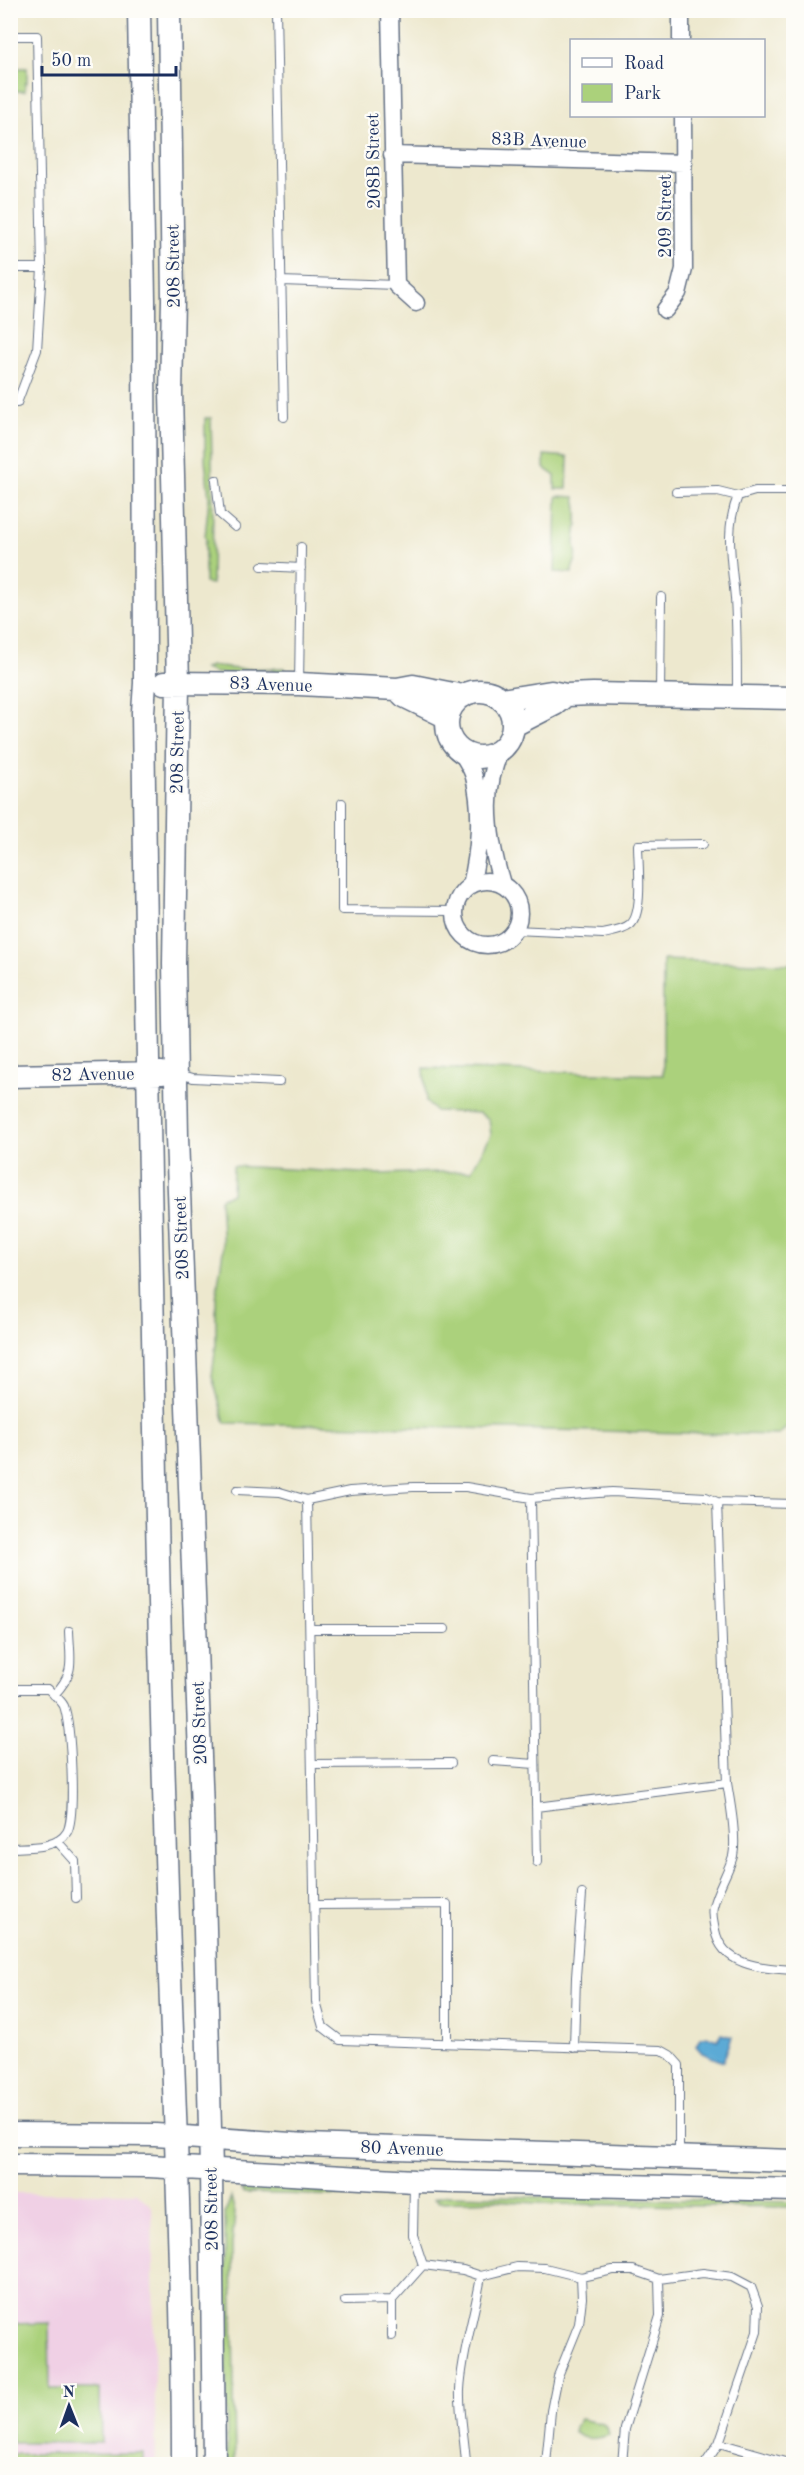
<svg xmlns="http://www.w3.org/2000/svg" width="804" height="2475" viewBox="0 0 804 2475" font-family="'Old Standard TT',serif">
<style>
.built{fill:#f0d0e5}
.green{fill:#abd17b;stroke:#63806c;stroke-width:1.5}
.water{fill:#5baad5;stroke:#3b6c9a;stroke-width:1.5}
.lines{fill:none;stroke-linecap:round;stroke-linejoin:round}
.lane-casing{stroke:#647085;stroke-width:10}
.street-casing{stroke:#647085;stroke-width:19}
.secondary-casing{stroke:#647085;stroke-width:25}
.lane{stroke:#fff;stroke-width:8}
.street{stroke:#fff;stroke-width:16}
.secondary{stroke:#fff;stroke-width:22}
.labels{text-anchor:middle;stroke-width:4.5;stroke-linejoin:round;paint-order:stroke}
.street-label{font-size:18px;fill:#1b2f5e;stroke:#fdfcf7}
</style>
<rect width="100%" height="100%" fill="#fdfcf7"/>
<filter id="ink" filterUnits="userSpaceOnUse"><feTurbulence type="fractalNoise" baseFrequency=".0167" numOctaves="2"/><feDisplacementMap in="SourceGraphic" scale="12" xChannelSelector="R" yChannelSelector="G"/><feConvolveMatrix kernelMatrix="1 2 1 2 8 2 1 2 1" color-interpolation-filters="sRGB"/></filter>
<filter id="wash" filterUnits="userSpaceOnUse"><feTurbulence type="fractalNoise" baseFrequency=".008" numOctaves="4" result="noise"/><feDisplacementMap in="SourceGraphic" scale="24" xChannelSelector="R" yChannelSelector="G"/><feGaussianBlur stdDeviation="1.35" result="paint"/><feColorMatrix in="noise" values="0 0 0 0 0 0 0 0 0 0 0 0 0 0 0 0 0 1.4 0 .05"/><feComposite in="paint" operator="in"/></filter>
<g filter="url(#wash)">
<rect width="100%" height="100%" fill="#ede8ce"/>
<path class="built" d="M11 2193H137L152 2207 156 2464H11Z"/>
<path class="green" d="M10 68H27V83H25V91H14V115H11Z
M205 418H211L213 504 212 584 205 583V542H207L205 537 209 498 205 459Z
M544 455 568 457 567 489H555V476L544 468Z
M557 496 575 497C579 512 577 527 575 540 574 546 578 553 576 559 574 565 572 566 572 573L555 572Z
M210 666 238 669 285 668V675H274L273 670 258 669 257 674 215 673 204 669Z
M663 960 793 964 794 1419 779 1435 225 1423 212 1376 216 1344V1298L223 1250 220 1199 232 1193 233 1166 379 1174 471 1171 491 1135 489 1119 479 1113 435 1111 426 1102 424 1068 663 1075Z
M251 2188 377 2193 390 2197 244 2193 241 2190Z
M446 2195 793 2202 794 2207 551 2204 493 2200 439 2202 434 2199Z
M231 2197 235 2213 232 2245 235 2464H227L225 2213Z
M49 2323 50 2389H100L101 2443H11V2324Z
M580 2419 603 2424 607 2427 609 2435C599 2439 582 2441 574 2432L575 2427Z
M143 2453V2464H11V2454Z"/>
<path class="water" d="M721 2034 732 2037 723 2062 702 2053 696 2046 700 2038 707 2036 718 2040Z"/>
</g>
<g filter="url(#ink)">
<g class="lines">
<g class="lane-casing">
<path id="lane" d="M276 10 284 417
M10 36H37L42 268H10
M281 281 396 285
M10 403H17L37 350 42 268
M216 480 220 514 235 527
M676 492 718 491 738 496 755 491H786
M262 566 301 568
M299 684 301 547
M660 694 661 597
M737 696C737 664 737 630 735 598 732 563 724 530 738 496
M342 803V910L455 911
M514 930 603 934C611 932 623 931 630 925 644 914 638 863 638 845L703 844
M176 1073 193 1078 279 1082
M237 1490 280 1492 307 1500 350 1491 413 1487H466L531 1498
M307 1500 316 2002 323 2027 340 2040 661 2050 670 2055 679 2065V2157
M717 1502 727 1783C730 1801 737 1838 733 1856 728 1873 717 1889 713 1907 711 1914 714 1923 715 1930 722 1967 763 1968 794 1970
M311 1629H445
M10 1689H48C53 1694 61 1700 64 1706 71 1724 76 1817 67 1832 57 1849 28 1847 10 1848
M54 1695C76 1672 70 1661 69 1631
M493 1761 535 1764
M312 1764 451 1763
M536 1807 727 1783
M57 1841 75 1861 76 1898
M537 1862 531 1498 612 1492 706 1497 717 1502 794 1504
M315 1905 447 1904V2043
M574 2048 576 1977 582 1894
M414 2183 413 2235 423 2265 463 2270 481 2276 517 2267 545 2268 581 2277 613 2270H633L659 2279 703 2273 732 2277 751 2287 758 2306 757 2332 719 2443
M392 2300V2336
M345 2301 392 2300 423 2265
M466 2464C465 2441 459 2412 460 2390 462 2352 475 2314 481 2276
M546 2464 551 2411 558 2376 579 2324 582 2298 581 2277
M622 2464 625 2429 660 2316 659 2279
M705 2464 719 2443 792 2464"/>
</g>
<g class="street-casing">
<path id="street" d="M390 10 396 285 416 303
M681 10V40
M392 155 684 163
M665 310 678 293 684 269 683 116
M461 751C465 759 472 768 474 777 483 811 479 852 471 885
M455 913a32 32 0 1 1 64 0a32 32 0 1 1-64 0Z
M502 884C489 841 480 789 502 749"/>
</g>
<g class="secondary-casing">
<path id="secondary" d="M139 10 144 300 145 683 143 712C148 1114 155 1517 168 1919 174 2101 183 2282 183 2464
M169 10 173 300 171 393 178 683 174 964 177 1137 202 1810 211 2169 214 2464
M164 683 299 684 397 689 413 686 463 696
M397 689 404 696 447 717
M447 724a33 33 0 1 1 66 0a33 33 0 1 1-66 0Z
M502 700 551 692 566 695 593 694 794 698
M514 725 555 704 566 695
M10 1076 162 1073
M10 2134 155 2135 306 2145 794 2161
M10 2165 149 2166 414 2181 794 2190"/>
</g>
<use href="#lane" class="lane"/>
<use href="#street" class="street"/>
<use href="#secondary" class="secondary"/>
</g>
</g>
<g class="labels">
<g class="street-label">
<text transform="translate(539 140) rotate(2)" y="6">83B Avenue</text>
<text transform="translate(373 161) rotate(-91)" y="6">208B Street</text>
<text transform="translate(665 216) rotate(-90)" y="6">209 Street</text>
<text transform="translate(173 266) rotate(-91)" y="6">208 Street</text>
<text transform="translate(271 684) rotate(2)" y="6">83 Avenue</text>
<text transform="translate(177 752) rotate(-89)" y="6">208 Street</text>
<text transform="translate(93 1074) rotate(-1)" y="6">82 Avenue</text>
<text transform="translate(181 1238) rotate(-92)" y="6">208 Street</text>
<text transform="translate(199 1723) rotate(-92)" y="6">208 Street</text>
<text transform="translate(402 2148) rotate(2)" y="6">80 Avenue</text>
<text transform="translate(211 2209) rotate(-91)" y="6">208 Street</text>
</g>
</g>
<rect width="804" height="2475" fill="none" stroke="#fdfcf7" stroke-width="36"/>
<rect x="570" y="39" width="195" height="78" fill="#fdfcf7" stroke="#a3aaba" stroke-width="1.5"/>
<rect x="582" y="58" width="30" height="9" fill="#ffffff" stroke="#a3aaba" stroke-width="1.5"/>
<text x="624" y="69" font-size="18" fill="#1b2f5e">Road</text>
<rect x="582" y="84" width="30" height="18" fill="#abd17b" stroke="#a3aaba" stroke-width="1.5"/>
<text x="624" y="99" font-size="18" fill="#1b2f5e">Park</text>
<g transform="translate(69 2406) rotate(359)" stroke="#fdfcf7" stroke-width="4.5" paint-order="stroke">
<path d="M0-4.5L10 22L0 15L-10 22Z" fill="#1b2f5e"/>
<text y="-9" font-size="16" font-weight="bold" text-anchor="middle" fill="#1b2f5e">N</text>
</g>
<path d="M42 66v9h134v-9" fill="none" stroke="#1b2f5e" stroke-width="3"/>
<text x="51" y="66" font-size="18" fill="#1b2f5e" stroke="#fdfcf7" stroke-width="4.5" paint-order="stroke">50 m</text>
</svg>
